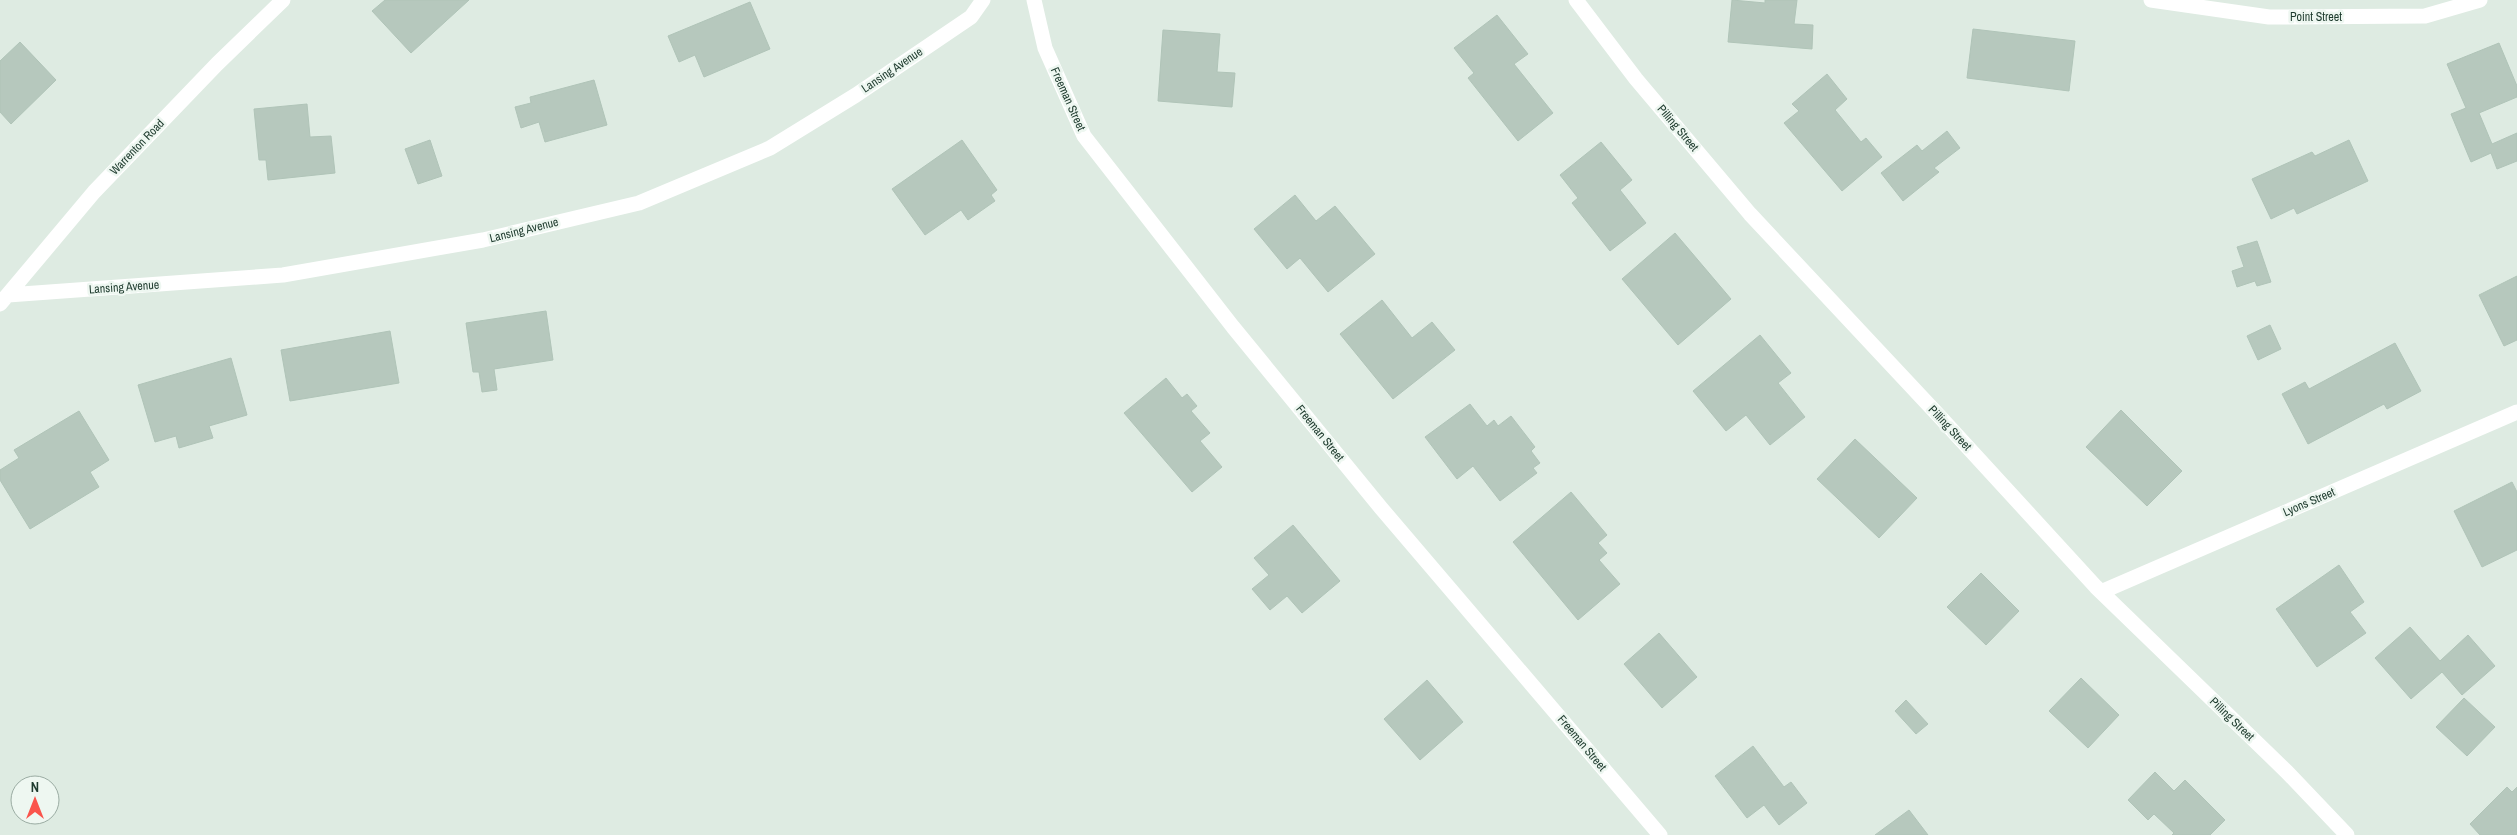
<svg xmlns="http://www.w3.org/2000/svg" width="2517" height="835" viewBox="0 0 2517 835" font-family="'Archivo Narrow',sans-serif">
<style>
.building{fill:#b6c8bd;stroke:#b0c4b8}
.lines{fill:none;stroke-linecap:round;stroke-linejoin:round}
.minor{stroke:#fff;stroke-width:15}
.labels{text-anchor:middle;stroke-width:5;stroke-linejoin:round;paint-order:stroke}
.street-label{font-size:12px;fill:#1e3b2e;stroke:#eef7f1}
</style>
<rect width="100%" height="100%" fill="#deebe2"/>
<path class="building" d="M385 0H469L411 53 372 11Z
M1732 0 1765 3V0H1797L1794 24 1813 25 1812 49 1728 42Z
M750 2 770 49 704 77 695 55 679 62 668 36Z
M1497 15 1528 54 1514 64 1553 113 1518 141 1468 78 1474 73 1454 48Z
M1973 29 2075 41 2069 91 1967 78Z
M1163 30 1220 34 1217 72 1235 73 1232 107 1158 101Z
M20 42 56 80 11 124 0 112V61Z
M2499 43 2517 86V97L2479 113 2492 144 2517 133V161L2497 169 2491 153 2471 162 2451 114 2466 108 2447 64Z
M1827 74 1847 99 1835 110 1861 142 1866 138 1882 157 1842 191 1784 123 1799 111 1792 104Z
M594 80 607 125 545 142 539 122 521 128 515 107 531 103 530 97Z
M307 104 310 137 331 136 335 173 268 180 266 160H259L254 109Z
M1947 131 1960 148 1934 168 1939 172 1903 201 1881 173 1917 145 1922 151Z
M430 140 442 176 418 184 405 149Z
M962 140 997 190 991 195 995 201 968 220 961 210 925 235 892 189Z
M2349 140 2368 181 2297 214 2294 208 2271 219 2252 179 2312 152 2315 156Z
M1601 142 1632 180 1620 190 1646 223 1610 251 1572 203 1578 198 1560 175Z
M1295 195 1316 221 1335 206 1375 254 1328 292 1300 258 1287 269 1254 229Z
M1675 233 1731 299 1678 345 1622 279Z
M2257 241 2271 282 2257 286 2255 281 2237 287 2232 271 2244 267 2237 247Z
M2517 276V340L2504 346 2479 295Z
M1382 300 1412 338 1432 322 1455 350 1393 399 1340 334Z
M546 311 553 360 494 369 497 390 482 392 479 372H473L466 323Z
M2270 325 2281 349 2258 360 2247 336Z
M390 331 399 383 290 401 281 350Z
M1760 335 1791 373 1778 383 1805 417 1770 445 1746 415 1726 431 1693 391Z
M2395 343 2421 391 2387 409 2384 404 2308 444 2282 394 2305 382 2309 389Z
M231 358 247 415 209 426 213 438 179 448 176 436 155 442 138 385Z
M1166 378 1182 398 1187 394 1197 406 1191 411 1210 433 1200 441 1222 467 1192 492 1124 413Z
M1470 404 1487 426 1494 420 1498 426 1511 416 1535 447 1531 451 1540 463 1533 468 1537 473 1500 501 1473 466 1457 479 1425 437Z
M2121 410 2182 471 2147 506 2086 447Z
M79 411 109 460 90 472 99 487 30 529 0 480V470L19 458 14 450Z
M1855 439 1917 498 1879 538 1817 479Z
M2512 482 2517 492V550L2482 567 2454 511Z
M1571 492 1607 535 1598 543 1607 553 1599 560 1620 584 1578 620 1513 542Z
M1293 525 1340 581 1302 613 1287 596 1270 610 1252 589 1269 575 1254 558Z
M2339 565 2364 602 2350 612 2366 633 2317 667 2276 609Z
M1981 573 2019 611 1986 645 1947 607Z
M2410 627 2440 661 2468 635 2495 666 2462 695 2442 672 2411 699 2375 658Z
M1659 633 1697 677 1662 708 1624 664Z
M2081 678 2119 715 2088 748 2049 711Z
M1427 680 1463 722 1420 760 1384 719Z
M2464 698 2495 727 2467 756 2436 727Z
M1906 700 1928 724 1916 734 1895 711Z
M1753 746 1784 787 1791 782 1807 803 1779 825 1764 805 1747 818 1715 776Z
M2155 772 2174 791 2185 780 2225 820 2210 835H2172L2174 833 2154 814 2148 820 2128 800Z
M2507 787 2512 792 2517 787V835H2480L2470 824Z
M1909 810 1928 835H1875Z"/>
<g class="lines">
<path class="minor" d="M1034 0 1045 48 1084 136 1233 327 1381 508 1660 835
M1576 0 1636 79 1750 214 1941 418 2096 587 2287 772 2347 835
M2151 0 2269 17 2425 16 2480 0
M8 295 283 275 483 240 639 203 770 148 856 95 971 17 983 0
M0 304 94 192 217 64 283 0
M2101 592 2517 412"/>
</g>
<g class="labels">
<g class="street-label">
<text x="2316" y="21">Point Street</text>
<text transform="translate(892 70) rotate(-34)" y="4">Lansing Avenue</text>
<text transform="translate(1068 99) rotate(66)" y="4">Freeman Street</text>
<text transform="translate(1678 128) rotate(50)" y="4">Pilling Street</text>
<text transform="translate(137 147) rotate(-46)" y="4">Warrenton Road</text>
<text transform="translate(524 230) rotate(-14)" y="4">Lansing Avenue</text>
<text transform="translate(124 287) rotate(-4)" y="4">Lansing Avenue</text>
<text transform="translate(1950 428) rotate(47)" y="4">Pilling Street</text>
<text transform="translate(1320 433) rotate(51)" y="4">Freeman Street</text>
<text transform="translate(2309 502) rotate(-23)" y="4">Lyons Street</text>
<text transform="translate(2232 719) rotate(44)" y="4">Pilling Street</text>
<text transform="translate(1582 743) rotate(50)" y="4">Freeman Street</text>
</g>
</g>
<g transform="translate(35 800)"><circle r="24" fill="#eef7f1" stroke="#9baca3"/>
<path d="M0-4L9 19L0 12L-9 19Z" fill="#fa544c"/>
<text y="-8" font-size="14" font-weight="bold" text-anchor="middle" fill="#1e3b2e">N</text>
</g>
</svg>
